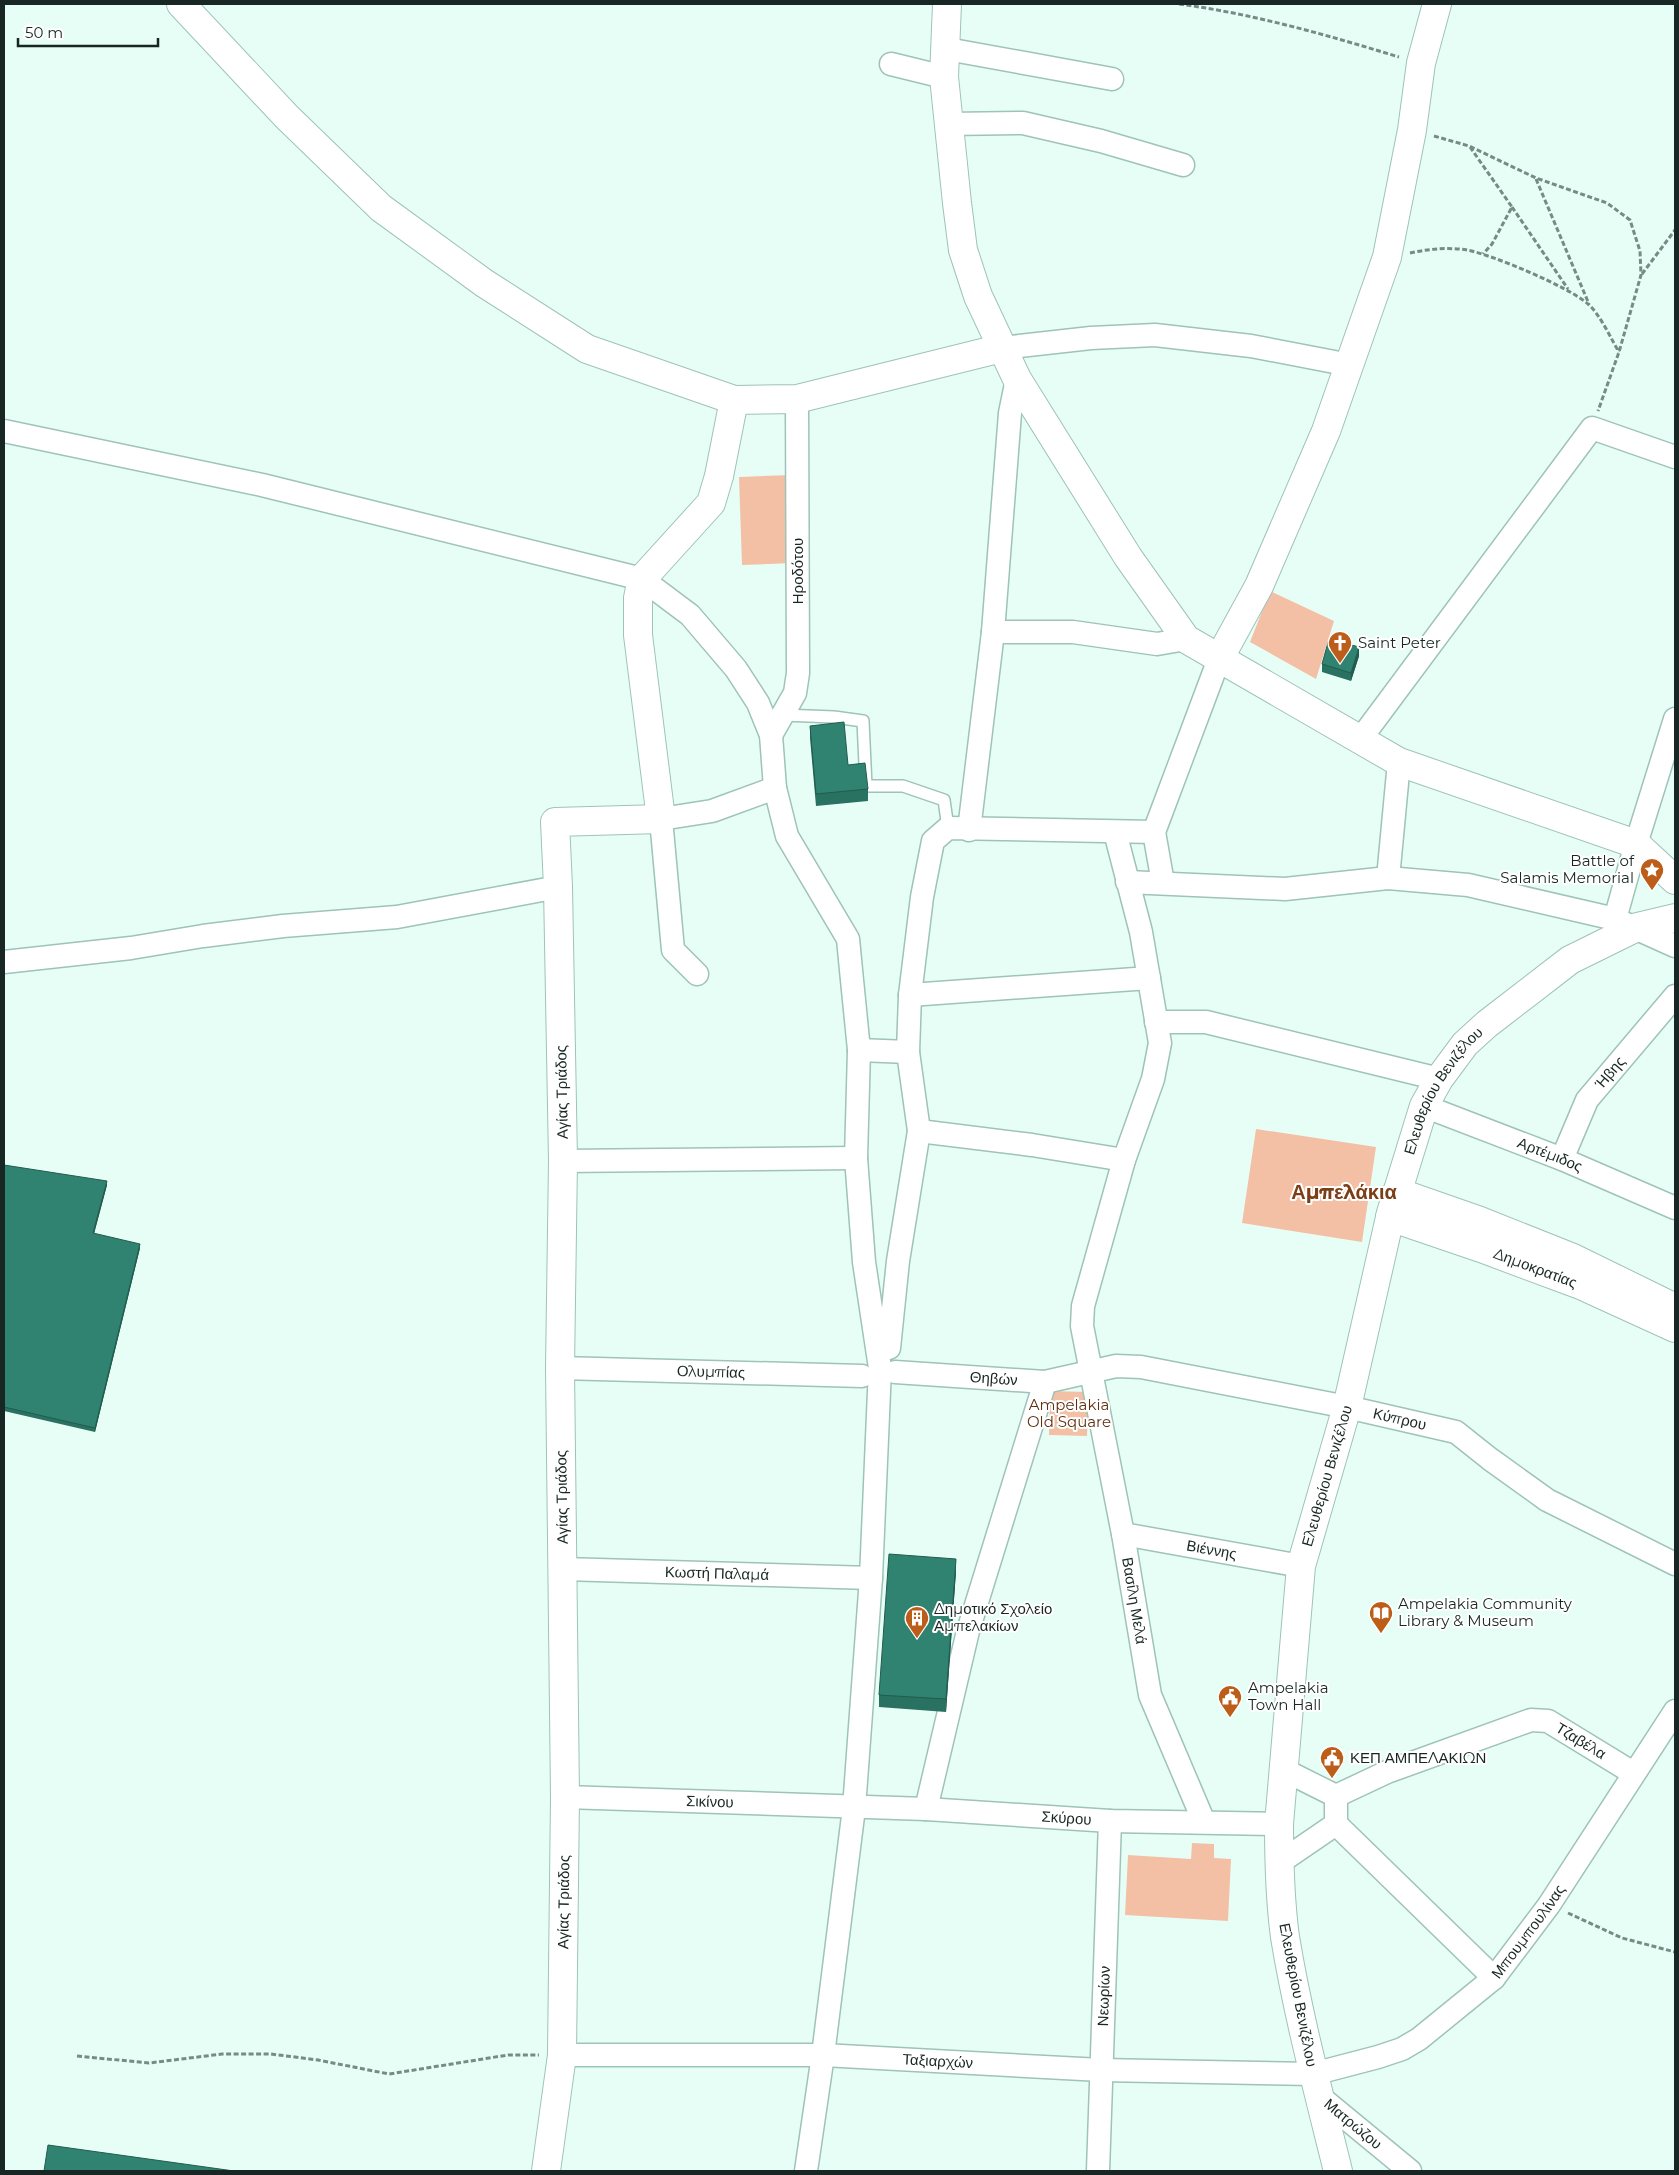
<svg xmlns="http://www.w3.org/2000/svg" width="1679" height="2175" viewBox="0 0 1679 2175" font-family="Montserrat,sans-serif">
<style>
.green{fill:#f3c0a5}
.lines{fill:none;stroke-linecap:round;stroke-linejoin:round}
.service-casing{stroke:#9ec3b8;stroke-width:14}
.minor-casing{stroke:#9ec3b8;stroke-width:25}
.tertiary-casing{stroke:#9ec3b8;stroke-width:30}
.secondary-casing{stroke:#9ec3b8;stroke-width:30}
.path{stroke:#778a85;stroke-width:3;stroke-dasharray:5 2.5;stroke-linecap:butt}
.service{stroke:#fff;stroke-width:11}
.minor{stroke:#fff;stroke-width:22}
.tertiary{stroke:#fff;stroke-width:28}
.secondary{stroke:#fff;stroke-width:28}
.wall{fill:#297160}
.shaded-wall{fill:#225c4e}
.building{fill:#308370;stroke:#225c4e}
.labels{text-anchor:middle;stroke-width:4;stroke-linejoin:round;paint-order:stroke}
.street-label{font-size:15px;fill:#182723;stroke:#fff}
.poi-label{font-size:15px;fill:#182723;stroke:#fff;text-anchor:start}
.park-label{font-size:15px;fill:#603011;stroke:#fff}
.district-label{font-size:20px;font-weight:bold;fill:#7c3e17;stroke:#fff}
</style>
<rect width="100%" height="100%" fill="#e7fef7"/>
<path class="green" d="M791 475 793 563 742 565 739 477Z
M1270 591 1334 621 1316 679 1250 642Z
M1256 1129 1376 1147 1362 1242 1242 1223Z
M1050 1391 1089 1392 1087 1436 1049 1435Z
M1192 1843 1214 1844V1858L1231 1859 1228 1921 1125 1915 1128 1855 1191 1859Z"/>
<g class="lines">
<g class="service-casing">
<path id="service" d="M783 715 834 717 863 721 866 786H903L944 800 948 828"/>
</g>
<g class="minor-casing">
<g id="minor">
<path d="M947 49 1112 79"/>
<path d="M891 64 944 77"/>
<path d="M949 124 1023 123 1101 141 1183 165"/>
<path d="M1002 348 1091 338 1155 335 1251 346 1350 365"/>
<path d="M4 431 262 485 642 579 690 615 736 669 758 703 771 735 775 788 787 836 848 939 851 970 859 1050 856 1158 864 1262 880 1368 871 1578 854 1808 823 2055 806 2171"/>
<path d="M993 632H1073L1157 644 1186 639"/>
<path d="M1675 719 1636 844 1615 919 1675 946"/>
<path d="M771 735 795 693 798 673 797 399"/>
<path d="M1359 741 1592 428 1675 457"/>
<path d="M969 830 993 632 1010 413 1017 379"/>
<path id="s1" d="M1115 832 1141 932 1160 1043 1153 1079 1124 1160 1083 1306 1082 1326 1123 1534 1150 1695 1204 1822"/>
<path d="M1154 832 1163 883"/>
<path d="M1388 878 1399 762"/>
<path d="M1127 882 1285 889 1388 878 1468 885 1615 919"/>
<path d="M4 962 131 948 203 936 283 926 397 917 558 887"/>
<path d="M697 974 673 950 661 819 712 811 775 788"/>
<path d="M910 995 1149 978"/>
<path d="M1156 1022H1206L1439 1079"/>
<path d="M859 1050 908 1052"/>
<path id="s2" d="M1424 1106 1562 1159 1675 1208"/>
<path d="M919 1131 1032 1145 1124 1160"/>
<path id="s3" d="M1562 1159 1587 1100 1675 996"/>
<path d="M563 1161 856 1158"/>
<path d="M889 1348 898 1261 919 1131 908 1052 910 995 922 897 933 841 948 828 1154 832 1219 659"/>
<path id="s4" d="M560 1368 862 1376"/>
<path id="s5" d="M895 1372 1045 1382 1116 1366 1141 1367 1347 1407 1456 1432 1490 1459 1547 1500 1675 1564"/>
<path id="s6" d="M1123 1534 1301 1566"/>
<path id="s7" d="M563 1569 871 1578"/>
<path d="M1282 1769 1336 1796"/>
<path id="s8" d="M565 1797 926 1809 1110 1821 1279 1824"/>
<path d="M926 1809 968 1631 1045 1382"/>
<path d="M1336 1824 1494 1978"/>
<path id="s9" d="M1279 1863 1336 1824V1796L1387 1772 1531 1720 1548 1721 1633 1773"/>
<path id="s10" d="M562 2055H823L1101 2070 1313 2074 1378 2057 1402 2049 1419 2039 1494 1978 1549 1905 1675 1711"/>
<path id="s11" d="M1319 2096 1410 2171"/>
<path id="s12" d="M1098 2171 1110 1821"/>
</g>
</g>
<g class="tertiary-casing">
<g id="tertiary">
<path d="M181 4 287 117 381 208 484 283 587 349 734 400 797 399 1002 348"/>
<path d="M947 4 944 77 957 203 963 250 978 296 1017 379 1128 557 1186 639 1399 762 1636 844 1675 880"/>
<path d="M1219 659 1259 586 1326 431 1387 257 1412 130 1421 63 1437 4"/>
<path d="M1397 1192 1480 1221 1573 1258 1669 1305"/>
<path id="s13" d="M1390 1217 1481 1248 1583 1286 1675 1328"/>
<path id="s14" d="M546 2171 562 2055 565 1797 560 1368 563 1161 558 887 555 822 661 819 638 635V598L642 579 711 503 719 476 734 400"/>
</g>
</g>
<g class="secondary-casing">
<g id="secondary">
<path id="s15" d="M1338 2171C1319 2094 1298 2016 1285 1937 1280 1900 1279 1861 1279 1824L1301 1566 1347 1407 1391 1213 1424 1106 1439 1079 1465 1044 1487 1024 1570 960 1637 927 1675 918"/>
</g>
</g>
<path class="path" d="M1179 4C1254 14 1327 35 1399 57
M1434 136 1469 146 1536 178 1607 203 1630 220 1640 251 1641 275 1619 352 1598 411
M1470 147 1512 207 1492 244 1483 254
M1536 179 1589 304
M1512 207 1568 289
M1410 253C1428 249 1448 247 1467 250 1493 255 1569 287 1588 304 1600 314 1611 339 1619 352
M1642 274 1675 230
M1568 1913 1622 1938 1675 1952
M77 2056 149 2063 222 2054H271L318 2060 389 2074 508 2055H539"/>
<use href="#service" class="service"/>
<use href="#minor" class="minor"/>
<use href="#tertiary" class="tertiary"/>
<use href="#secondary" class="secondary"/>
</g>
<path class="wall" d="M1359 656 1351 681 1322 672V664Z
M810 726 848 765 868 789V801L816 806 810 738Z
M4 1165 107 1185 94 1234 140 1248 95 1432 4 1411Z
M956 1571 946 1712 879 1707V1695Z"/>
<path class="shaded-wall" d="M1359 647V656L1351 681V673Z
M107 1181V1185L93 1237V1233Z
M140 1244V1248L95 1432V1428Z
M956 1559V1571L946 1712V1699Z"/>
<path class="building" d="M1329 639 1359 647 1351 673 1322 664Z
M844 722 848 765 865 763 868 789 816 794 810 726Z
M4 1165 107 1181 93 1233 140 1244 95 1428 4 1407Z
M889 1554 956 1559 946 1699 879 1695Z
M48 2145 234 2171H44Z"/>
<defs>
<g id="church-pin" transform="scale(1.25)"><path d="M0 17L-7.5 6A9.5 9.5 0 1 1 7.5 6Z" fill="#bd5d1a" stroke="#fff"/><path d="M-1.2-6h2.4v3.5h3.3v2.4h-3.3V6h-2.4V-.1h-3.3v-2.4h3.3Z" fill="#fff"/></g>
<g id="sight-pin" transform="scale(1.25)"><path d="M0 17L-7.5 6A9.5 9.5 0 1 1 7.5 6Z" fill="#bd5d1a" stroke="#fff"/><path d="M0-6L1.8-2.2L6-1.7L2.9 1.2L3.7 5.4L0 3.3L-3.7 5.4L-2.9 1.2L-6-1.7L-1.8-2.2Z" fill="#fff"/></g>
<g id="library-pin" transform="scale(1.25)"><path d="M0 17L-7.5 6A9.5 9.5 0 1 1 7.5 6Z" fill="#bd5d1a" stroke="#fff"/><path d="M-6-4Q-3-5.5-.7-3.5V5Q-3 3-6 4ZM6-4Q3-5.5 .7-3.5V5Q3 3 6 4Z" fill="#fff"/></g>
<g id="building-pin" transform="scale(1.25)"><path d="M0 17L-7.5 6A9.5 9.5 0 1 1 7.5 6Z" fill="#bd5d1a" stroke="#fff"/><path d="M-4-6H4V6H1V3H-1V6H-4ZM-2.5-4.3h1.7v1.8h-1.7ZM.8-4.3h1.7v1.8H.8ZM-2.5-1h1.7V.8h-1.7ZM.8-1h1.7V.8H.8Z" fill="#fff"/></g>
<g id="civic-pin" transform="scale(1.25)"><path d="M0 17L-7.5 6A9.5 9.5 0 1 1 7.5 6Z" fill="#bd5d1a" stroke="#fff"/><path d="M-.6-6.5H3V-4.5H.6V-3L4-1V1h2V6H-6V1h2V-1L-.6-3ZM-1.2 2.5V6h2.4V2.5Z" fill="#fff"/></g>
</defs>
<g fill-rule="evenodd">
<use href="#church-pin" x="1340" y="643"/>
<use href="#sight-pin" x="1652" y="870"/>
<use href="#library-pin" x="1381" y="1613"/>
<use href="#building-pin" x="917" y="1618"/>
<use href="#civic-pin" x="1230" y="1697"/>
<use href="#civic-pin" x="1332" y="1758"/>
</g>
<g class="labels">
<g class="street-label">
<text transform="translate(798 571) rotate(-90)" y="5">Ηροδότου</text>
<text dy="5" stroke="none"><textPath href="#s3" startOffset="100">Ήβης</textPath></text>
<text transform="translate(562 1092) rotate(-91)" y="5">Αγίας Τριάδος</text>
<text dy="5" stroke="none"><textPath href="#s15" startOffset="1111">Ελευθερίου Βενιζέλου</textPath></text>
<text dy="5" stroke="none"><textPath href="#s2" startOffset="135">Αρτέμιδος</textPath></text>
<text dy="5" stroke="none"><textPath href="#s13" startOffset="154">Δημοκρατίας</textPath></text>
<text dy="5" stroke="none"><textPath href="#s4" startOffset="151">Ολυμπίας</textPath></text>
<text dy="5" stroke="none"><textPath href="#s5" startOffset="99">Θηβών</textPath></text>
<text dy="5" stroke="none"><textPath href="#s5" startOffset="512">Κύπρου</textPath></text>
<text dy="5" stroke="none"><textPath href="#s15" startOffset="706">Ελευθερίου Βενιζέλου</textPath></text>
<text transform="translate(562 1497) rotate(-91)" y="5">Αγίας Τριάδος</text>
<text dy="5" stroke="none"><textPath href="#s6" startOffset="90">Βιέννης</textPath></text>
<text dy="5" stroke="none"><textPath href="#s7" startOffset="154">Κωστή Παλαμά</textPath></text>
<text dy="5" stroke="none"><textPath href="#s1" startOffset="790">Βασίλη Μελά</textPath></text>
<text dy="5" stroke="none"><textPath href="#s9" startOffset="362">Τζαβέλα</textPath></text>
<text dy="5" stroke="none"><textPath href="#s8" startOffset="145">Σικίνου</textPath></text>
<text dy="5" stroke="none"><textPath href="#s8" startOffset="502">Σκύρου</textPath></text>
<text dy="5" stroke="none"><textPath href="#s14" startOffset="270">Αγίας Τριάδος</textPath></text>
<text dy="5" stroke="none"><textPath href="#s10" startOffset="1018">Μπουμπουλίνας</textPath></text>
<text transform="translate(1298 1995) rotate(79)" y="5">Ελευθερίου Βενιζέλου</text>
<text dy="5" stroke="none"><textPath href="#s12" startOffset="175">Νεωρίων</textPath></text>
<text dy="5" stroke="none"><textPath href="#s10" startOffset="376">Ταξιαρχών</textPath></text>
<text dy="5" stroke="none"><textPath href="#s11" startOffset="44">Ματρώζου</textPath></text>
</g>
<g class="poi-label">
<text x="1358" y="648">Saint Peter</text>
<text x="1634" y="866" text-anchor="end">Battle of<tspan x="1634" dy="17">Salamis Memorial</tspan></text>
<text x="1398" y="1609">Ampelakia Community<tspan x="1398" dy="17">Library &amp; Museum</tspan></text>
<text x="934" y="1614">Δημοτικό Σχολείο<tspan x="934" dy="17">Αμπελακίων</tspan></text>
<text x="1248" y="1693">Ampelakia<tspan x="1248" dy="17">Town Hall</tspan></text>
<text x="1350" y="1763">ΚΕΠ ΑΜΠΕΛΑΚΙΩΝ</text>
</g>
<g class="park-label">
<text x="1069" y="1410">Ampelakia<tspan x="1069" dy="17">Old Square</tspan></text>
</g>
<g class="district-label">
<text x="1344" y="1199">Αμπελάκια</text>
</g>
</g>
<rect width="1679" height="2175" fill="none" stroke="#182723" stroke-width="10"/>
<path d="M18 38v8h140v-8" fill="none" stroke="#182723" stroke-width="2.5"/>
<text x="25" y="38" font-size="15" fill="#182723" stroke="#ffffff" stroke-width="4" paint-order="stroke">50 m</text>
</svg>
